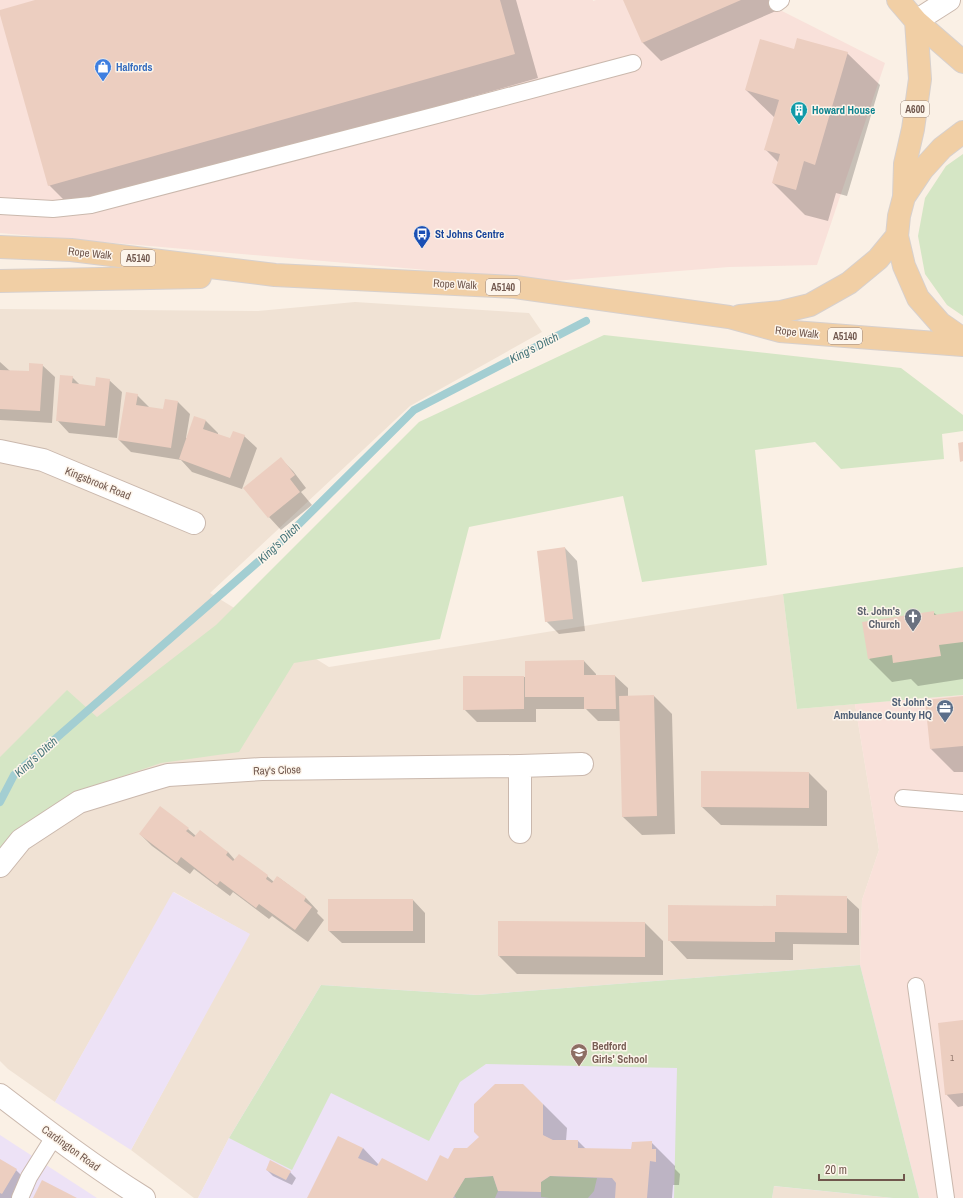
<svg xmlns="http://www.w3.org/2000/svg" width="963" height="1198" viewBox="0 0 963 1198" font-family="'Archivo Narrow',sans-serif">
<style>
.residential{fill:#f0e2d4}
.commercial{fill:#f9e1da}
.education{fill:#ede2f6}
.green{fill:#d5e6c5}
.shadow{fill:#0003}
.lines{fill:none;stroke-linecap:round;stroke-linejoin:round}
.stream{stroke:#a3ced2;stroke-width:8}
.building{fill:#eccec0}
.service-casing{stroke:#cab8ad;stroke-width:18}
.minor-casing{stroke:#cab8ad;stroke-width:24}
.primary-casing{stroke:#d7d0cd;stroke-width:24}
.service{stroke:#fff;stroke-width:16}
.minor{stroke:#fff;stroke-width:22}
.primary{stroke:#f1cfa5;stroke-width:22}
.labels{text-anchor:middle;stroke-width:3;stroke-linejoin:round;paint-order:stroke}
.number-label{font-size:9px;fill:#8f756a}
.shield{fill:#fdf5eb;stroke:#9a867c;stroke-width:1}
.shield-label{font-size:10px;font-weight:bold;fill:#70574d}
.shop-label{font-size:11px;font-weight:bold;fill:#366cbe;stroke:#fdf5eb;text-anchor:start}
.culture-label{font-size:11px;font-weight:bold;fill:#0d838f;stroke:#fdf5eb;text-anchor:start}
.transit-label{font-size:11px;font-weight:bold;fill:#164399;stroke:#fdf5eb;text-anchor:start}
.street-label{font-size:11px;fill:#70574d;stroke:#fdf5eb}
.worship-label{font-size:11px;font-weight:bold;fill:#5b616d;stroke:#fdf5eb;text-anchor:end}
.service-label{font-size:11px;font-weight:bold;fill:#4e5e75;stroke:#fdf5eb;text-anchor:end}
.education-label{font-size:11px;font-weight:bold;fill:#785e54;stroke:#fdf5eb;text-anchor:start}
.water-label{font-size:12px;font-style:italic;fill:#46757a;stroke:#fdf5eb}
</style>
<rect width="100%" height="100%" fill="#faf0e5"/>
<path class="residential" d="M355 302 529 313 542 332 410 406 210 593 329 667 783 594 797 709 855 704 879 850 862 900 860 965 477 995 321 985 229 1138 198 1198H194L131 1150 249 934 174 892 55 1102 8 1069 0 1061V309L258 311Z
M773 1186 893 1198H772Z"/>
<path class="commercial" d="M0 0H593V1L596 0H774L780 10 885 63 817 265 729 267 554 281 0 233Z
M963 695V1198H919L860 965 862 900 879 850 855 704Z"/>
<path class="education" d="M173 892 250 934 131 1150 55 1102Z
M860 965 919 1198H893L774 1186 772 1198H198L229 1138 321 985 477 995Z
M0 1135 20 1148 97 1198H0Z"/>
<path class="green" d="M963 154V316L947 305 925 274 918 236 925 198 946 166Z
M604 335 901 368 963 415V431L942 434 944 459 841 469 815 442 755 450 767 565 642 582 623 496 469 527 440 639 294 663 239 752 161 763 76 792 0 859V757L67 690 97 717 216 625 419 422Z
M963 567V695L797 709 783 594Z
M860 965 919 1198H893L774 1186 772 1198H674L677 1068 486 1064 460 1082 429 1141 331 1093 292 1170 229 1138 321 985 477 995Z
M493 1176 498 1191 495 1198H456L454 1195 465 1178Z
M550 1176 597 1178 594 1191 588 1198H549L541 1197V1182Z"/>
<path class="shadow" d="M39 0H516L538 78 73 209 49 185 0 11Z
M624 0H771L776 11 661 61 643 43Z
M794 50 847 53 880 85 847 196 836 193 828 221 805 215 773 183 779 163 766 150 775 118 746 90Z
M0 362 10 371 30 372 42 365 55 377 52 423 0 420Z
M72 377 80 385 96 387 109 380 122 392 117 438 69 433 57 420Z
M137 395 150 408 164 410 178 402 190 414 186 438H187L195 417 206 421 218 433V435L231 440 244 436 257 448 242 489 192 472 181 460 131 452 119 440Z
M281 459 293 471 306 488 301 492 312 505 281 530 269 517Z
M565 548 577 561 585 631 559 634 546 621Z
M933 612 938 616 963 612V679L918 686 911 679 892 682 869 659Z
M584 661 596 674V676H615L628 688V697L654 696 672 714 675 834 642 835 623 817 621 721H598L586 709H536V722H477L464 709V677H526Z
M963 697V772H954L931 749Z
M809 773 827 791V826L721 825 702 807Z
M188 829 196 836 228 852 235 860 267 876 274 882 278 877 306 898 318 911 317 913 324 920 308 942 272 916 269 919 233 892 230 896 194 869 190 874 152 846 140 834Z
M846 897 859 909V945L793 944V960L687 959 669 940 775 907Z
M413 900 425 913V943H342L329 931Z
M645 923 663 941V975L517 974 499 956Z
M963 1021V1106L958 1107 946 1094Z
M543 1104 567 1128 566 1141H578L586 1149 632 1150 651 1142 675 1166V1169L680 1174 679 1185H673L672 1198H308L363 1148 379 1165 427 1182 449 1160Z
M0 1160 16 1170 34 1188 29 1198H0Z
M267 1170 290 1172 296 1178 292 1185 273 1176Z"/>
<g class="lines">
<path class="stream" d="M0 802 14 775 283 540 414 410 586 321"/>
</g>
<path class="building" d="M35 0H500L515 54 48 186 0 15V10Z
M623 0H741L642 43Z
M797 38 848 52 815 165 804 161 796 190 772 183 780 154 764 150 779 100 745 90 760 39 794 49Z
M29 363 43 364 40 411 0 409V370L29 371Z
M60 375 73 376 72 383 95 386 96 377 110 379 105 426 56 421Z
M126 392 138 394 136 405 163 409 165 399 178 401 171 448 118 440Z
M194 416 206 420 203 429 230 438 233 431 245 435 230 478 179 459Z
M963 442V461L960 462 958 443Z
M281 457 295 475 290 479 300 492 268 518 243 488Z
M565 547 573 619 545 622 537 551Z
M934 611V615L963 611V642L939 645 941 656 893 663 892 655 868 659 862 622Z
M584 660V675H615L616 709H584V697H525V661Z
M463 676H524V709L463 710Z
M654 695 657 816 622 817 619 696Z
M963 696V746L930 749 925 700Z
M701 771 809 772V808L701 807Z
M160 806 189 828 186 831 194 837 200 830 228 852 226 855 233 861 239 854 268 875 266 879 272 883 277 876 306 897 304 901 312 907 295 930 259 904 256 908 220 881 217 885 181 857 177 863 139 834Z
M776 895 847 896V933L775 932V942L668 941V905L776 906V914Z
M328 899H413V931H328Z
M498 921 645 922V957L498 956Z
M963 1020V1093L945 1095 938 1023Z
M495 1084H523L543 1104V1135L553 1140H578V1148L631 1149 632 1142 652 1141V1149H656V1162L650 1161 647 1198H615L616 1183 612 1178 550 1176 541 1182V1192L498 1191 493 1176 465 1178 453 1198H307L338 1136 363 1148 358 1158 377 1166 382 1158 427 1181 440 1155 448 1159 454 1148H467L479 1137 474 1132V1104Z
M0 1159 17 1169 2 1194 0 1193Z
M270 1160 291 1171 286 1180 266 1170Z
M42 1180 77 1198H33Z"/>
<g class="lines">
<g class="service-casing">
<path id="service" d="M777 3 781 0
M0 206 53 209 91 205 437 115 633 63
M903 798 963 803
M916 986 946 1198
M20 1198 29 1177 54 1137"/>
</g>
<g class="minor-casing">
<path id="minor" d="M916 21 949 0
M0 451 43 460 194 523
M520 766V832
M0 866 21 840 79 802 144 782 168 775 262 769 520 766 582 764
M0 1095C47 1131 94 1167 144 1198"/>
</g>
<g class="primary-casing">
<path id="primary" d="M898 0 916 21 963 62
M963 132 942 148 922 170 904 197 899 216 897 236 904 266 918 298 940 323 963 339
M904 197 905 164 913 129 920 79 916 21
M0 247 71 250 275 275 515 287 729 317 780 331 963 345
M0 281 200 277
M740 316 781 312 810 305 849 283 878 259 897 236"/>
</g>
<use href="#service" class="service"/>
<use href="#minor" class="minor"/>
<use href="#primary" class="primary"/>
</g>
<defs>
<g id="shop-pin" transform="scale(0.9)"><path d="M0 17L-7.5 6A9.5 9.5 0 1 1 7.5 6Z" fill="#3f7fe0" stroke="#fdf5eb"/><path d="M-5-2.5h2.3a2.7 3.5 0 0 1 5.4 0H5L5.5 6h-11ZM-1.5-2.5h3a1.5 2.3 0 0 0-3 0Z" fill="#fff"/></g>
<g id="building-pin" transform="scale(0.9)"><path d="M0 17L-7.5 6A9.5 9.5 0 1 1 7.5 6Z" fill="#0f9aa8" stroke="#fdf5eb"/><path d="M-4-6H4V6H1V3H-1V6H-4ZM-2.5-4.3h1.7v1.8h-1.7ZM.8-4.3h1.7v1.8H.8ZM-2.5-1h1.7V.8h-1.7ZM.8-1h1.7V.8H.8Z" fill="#fff"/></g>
<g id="bus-pin" transform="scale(0.9)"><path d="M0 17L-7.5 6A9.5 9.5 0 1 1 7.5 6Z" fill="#1a4fb4" stroke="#fdf5eb"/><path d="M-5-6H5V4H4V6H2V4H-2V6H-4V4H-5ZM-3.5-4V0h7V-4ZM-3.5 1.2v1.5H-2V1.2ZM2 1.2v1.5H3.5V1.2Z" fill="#fff"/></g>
<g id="church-pin" transform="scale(0.9)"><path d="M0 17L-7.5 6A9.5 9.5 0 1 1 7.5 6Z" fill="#6b7280" stroke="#fdf5eb"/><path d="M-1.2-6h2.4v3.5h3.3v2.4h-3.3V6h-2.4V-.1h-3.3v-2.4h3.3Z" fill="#fff"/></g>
<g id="office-pin" transform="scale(0.9)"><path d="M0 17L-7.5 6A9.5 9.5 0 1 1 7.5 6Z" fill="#5c6f8a" stroke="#fdf5eb"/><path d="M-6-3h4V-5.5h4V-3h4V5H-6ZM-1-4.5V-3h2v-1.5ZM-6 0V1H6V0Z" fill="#fff"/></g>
<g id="school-pin" transform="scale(0.9)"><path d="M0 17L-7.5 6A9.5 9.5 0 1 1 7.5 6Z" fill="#8d6e63" stroke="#fdf5eb"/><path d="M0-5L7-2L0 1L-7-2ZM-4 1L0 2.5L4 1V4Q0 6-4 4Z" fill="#fff"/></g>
</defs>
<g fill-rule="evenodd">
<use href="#shop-pin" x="103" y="67"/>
<use href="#building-pin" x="799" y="110"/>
<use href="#bus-pin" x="422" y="234"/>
<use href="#church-pin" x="913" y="617"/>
<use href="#office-pin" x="945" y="708"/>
<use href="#school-pin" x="579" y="1052"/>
</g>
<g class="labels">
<g class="number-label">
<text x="952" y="1061">1</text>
</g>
<g class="shield">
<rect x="901" y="101" width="28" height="16" rx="3"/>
<rect x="121" y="250" width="34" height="16" rx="3"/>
<rect x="486" y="279" width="34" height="16" rx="3"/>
<rect x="828" y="328" width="34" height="16" rx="3"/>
</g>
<g class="shield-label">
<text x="915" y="113">A600</text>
<text x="138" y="262">A5140</text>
<text x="503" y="291">A5140</text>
<text x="845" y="340">A5140</text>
</g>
<g class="shop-label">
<text x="116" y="71">Halfords</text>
</g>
<g class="culture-label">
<text x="812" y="114">Howard House</text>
</g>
<g class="transit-label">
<text x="435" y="238">St Johns Centre</text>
</g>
<g class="street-label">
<text transform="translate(90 253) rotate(6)" y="4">Rope Walk</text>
<text transform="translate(455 284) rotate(3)" y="4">Rope Walk</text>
<text transform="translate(797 332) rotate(6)" y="4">Rope Walk</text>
<text transform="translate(98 483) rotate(22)" y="4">Kingsbrook Road</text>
<text transform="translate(277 770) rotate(-2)" y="4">Ray's Close</text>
<text transform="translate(71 1148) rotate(36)" y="4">Cardington Road</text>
</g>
<g class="worship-label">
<text x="900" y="615">St. John's<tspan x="900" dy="13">Church</tspan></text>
</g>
<g class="service-label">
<text x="932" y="706">St John's<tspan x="932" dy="13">Ambulance County HQ</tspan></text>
</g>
<g class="education-label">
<text x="592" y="1050">Bedford<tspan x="592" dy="13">Girls' School</tspan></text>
</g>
<g class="water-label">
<text transform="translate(534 348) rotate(-27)" y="4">King's Ditch</text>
<text transform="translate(279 543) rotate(-43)" y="4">King's Ditch</text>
<text transform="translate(36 757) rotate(-42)" y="4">King's Ditch</text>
</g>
</g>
<path d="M819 1174v6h85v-6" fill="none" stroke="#70574d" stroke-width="2"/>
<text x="825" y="1174" font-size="12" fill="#70574d" stroke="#fdf5eb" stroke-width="3" paint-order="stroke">20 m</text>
</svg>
